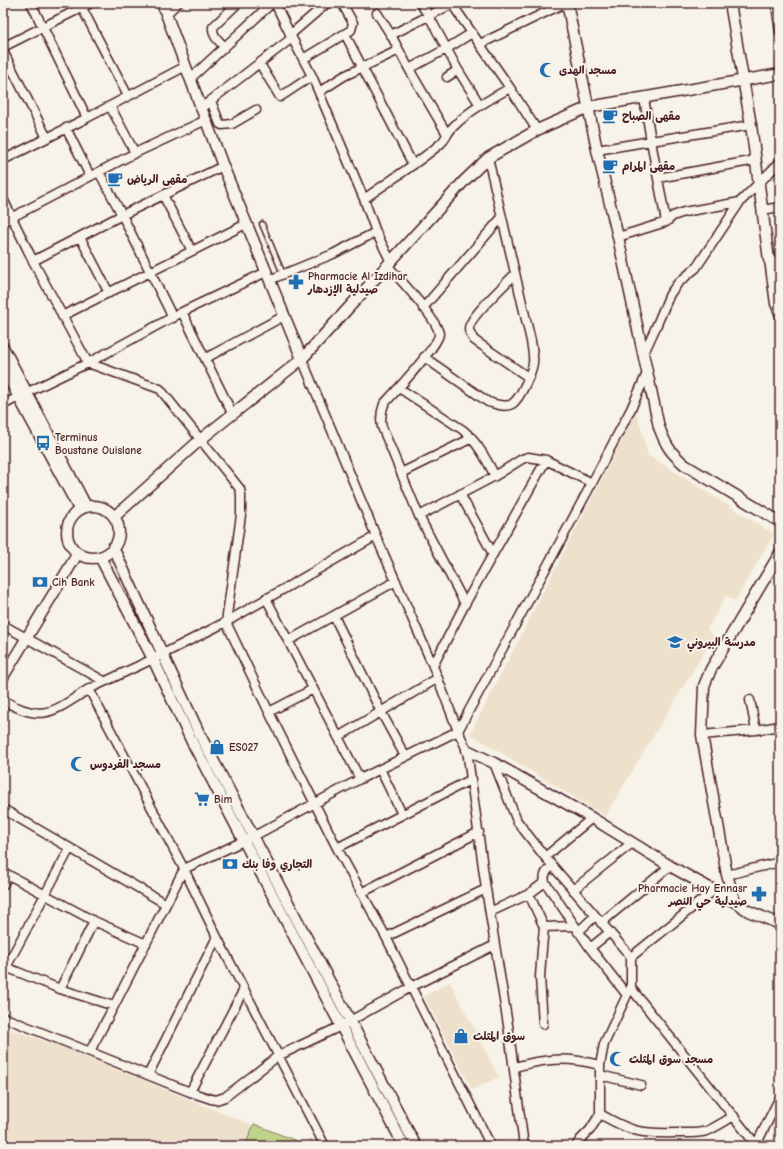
<svg xmlns="http://www.w3.org/2000/svg" width="783" height="1149" viewBox="0 0 783 1149" font-family="'Comic Neue','Playpen Sans Arabic',sans-serif">
<style>
.built{fill:#eee1cc}
.green{fill:#bfd48a;stroke:#847a5a}
.lines{fill:none;stroke-linecap:round;stroke-linejoin:round}
.service-casing{stroke:#4a1f2b;stroke-width:7}
.minor-casing{stroke:#4a1f2b;stroke-width:11}
.tertiary-casing{stroke:#4a1f2b;stroke-width:13}
.service{stroke:#f7f3e8;stroke-width:4}
.minor{stroke:#f7f3e8;stroke-width:8}
.tertiary{stroke:#f7f3e8;stroke-width:10}
.labels{text-anchor:middle;stroke-width:4;stroke-linejoin:round;paint-order:stroke}
.poi-label{font-size:11px;font-weight:bold;fill:#4a1f2b;stroke:#f7f3e8;text-anchor:start}
</style>
<rect width="100%" height="100%" fill="#f7f3e8"/>
<filter id="ink" filterUnits="userSpaceOnUse"><feTurbulence type="fractalNoise" baseFrequency=".025" numOctaves="2"/><feDisplacementMap in="SourceGraphic" scale="8" xChannelSelector="R" yChannelSelector="G"/><feConvolveMatrix kernelMatrix="1 2 1 2 8 2 1 2 1" color-interpolation-filters="sRGB"/></filter>
<g filter="url(#ink)">
<path class="built" d="M636 412 643 435 648 455 774 534 735 601 726 596 707 630 714 636 605 816 470 734Z
M450 982 499 1077 472 1090 424 996Z
M3 1027 60 1046 254 1126 245 1146H3Z"/>
<path class="green" d="M254 1124 299 1142 297 1146H245Z"/>
<g class="lines">
<g class="service-casing">
<path id="service" d="M262 224 283 274"/>
</g>
<g class="minor-casing">
<path id="minor" d="M31 3 87 118 186 66
M420 3 429 16 458 70 480 105
M776 5 780 32
M82 8 128 96
M377 13 391 35 409 69 447 134
M166 14 178 3
M345 34 413 165
M290 35 327 3
M391 35 452 4 510 88
M480 44 565 3
M3 47 91 3
M225 47C219 41 212 36 213 27L238 3
M3 51 47 138
M303 59 351 30 353 23 342 3
M260 64 280 97 312 76 292 38
M409 69 446 49 472 33
M447 77 458 70
M191 78 272 3
M319 92 344 76 399 50
M211 101 220 124 222 125 232 124 256 110
M110 106 135 153
M201 108 292 38 275 3
M66 128 90 176
M597 150 651 141 644 98
M3 160 87 118
M99 172 122 215 223 166
M658 178 756 160
M163 195 192 251
M3 199 33 261 88 363 160 389 240 489 241 495V515L226 622 269 712 337 848 386 937 491 1146
M364 199C389 181 415 165 439 145 446 140 447 132 454 126 470 110 490 99 510 88L537 130
M762 210 780 207
M3 222 135 153 206 120
M666 222 651 141 751 125
M376 232 391 262
M80 237 109 293
M618 237 666 222 673 216 684 212 740 202
M769 260 775 304 780 315
M33 261 122 215 173 318
M387 265C398 277 438 320 439 334 439 345 394 393 384 404 381 412 380 418 382 427L419 516
M514 275C506 284 468 318 469 329 469 333 472 336 474 340L528 377
M269 280 333 254 376 232 364 199 312 76
M423 308 502 217
M182 312 232 413
M62 316 246 224
M643 355 655 329 670 294 678 283 696 268 740 202 780 162
M424 357 488 402C496 404 505 408 512 404 520 399 532 372 533 363 534 355 532 349 531 341L488 158
M206 358 284 316
M302 359 376 536 433 666 458 731 467 750 486 889 508 1025 524 1146
M399 388 463 430C478 443 486 459 495 476
M3 405 26 393 88 363 182 312 266 272
M401 473 472 438
M460 494 493 554
M266 598 360 779
M465 604 546 460
M334 616 381 712 405 756
M3 625 104 681
M288 641 396 581
M433 666 465 604 419 516 495 476 522 459 528 457 546 460 592 483
M3 700C43 724 54 711 89 689
M750 700 756 730
M269 712 313 689
M702 735 756 730 780 726
M338 737 438 678
M494 763 517 821 545 857 631 957
M380 769 402 814
M3 809 166 904
M337 848 472 779
M545 857 592 818
M3 872 94 921 146 944
M727 875 780 862
M545 882 590 948 627 995 629 991
M3 885 8 875
M573 890 632 843
M713 891 631 957V988L757 1146
M361 893 479 832
M529 894 544 927 542 949 540 977 543 1024
M490 912 529 894 545 882C543 874 547 871 552 866
M94 921 60 989 114 1006
M601 923 670 866
M544 927 574 926
M578 932 595 916
M386 937 486 889
M590 948 610 932
M3 966 60 989
M3 973 70 848
M3 1017 190 1092 211 1099 216 1100 225 1097 278 1056 341 1026 411 987 495 945
M90 1051 114 1006 184 869 254 836 360 779 458 731 592 483 631 409 647 373
M514 1067C526 1064 539 1061 551 1060 568 1058 584 1061 600 1065
M148 1075 217 937
M600 1075 641 1085
M190 1092 244 989
M600 1114C631 1132 641 1134 676 1133 686 1133 697 1134 707 1131 716 1127 725 1121 734 1116
M756 1145 778 1101
M325 1146 217 937 184 869 89 689 153 659 226 622 376 536
M576 1146 580 1140 590 1130 600 1114V1065L604 1044 627 995"/>
</g>
<g class="tertiary-casing">
<path id="tertiary" d="M162 3 223 166 302 359
M567 3 597 150 618 237 659 427C666 446 670 452 685 465L780 522
M730 3 751 125 769 260 780 267
M3 347 86 506
M3 368 79 509
M67 532a26 26 0 1 1 52 0a26 26 0 1 1-52 0Z
M114 517 200 440 302 359 465 180 488 158 537 130 589 107 780 74
M113 547 200 735 416 1146
M100 557 153 659 191 740 404 1146
M3 677 78 553
M467 750 494 763 592 818 670 866 735 902 748 911 780 924
M735 902 727 875 702 735 704 686 711 669 780 553"/>
</g>
<use href="#service" class="service"/>
<use href="#minor" class="minor"/>
<use href="#tertiary" class="tertiary"/>
</g>
</g>
<defs>
<g id="mosque-bare" transform="scale(1.2)"><path d="M3.5-4.9A6 6 0 1 0 3.5 4.9A5 5 0 1 1 3.5-4.9Z" fill="#1f6fb2" stroke="#f7f3e8" stroke-width="2.5" paint-order="stroke"/></g>
<g id="cafe-bare" transform="scale(1.2)"><path d="M-5.5-4.5H6V0H3Q3 3.5 0 3.5H-2.5Q-5.5 3.5-5.5 0ZM3-3.2v2h1.7v-2ZM-6 4.5H4V6H-6Z" fill="#1f6fb2" stroke="#f7f3e8" stroke-width="2.5" paint-order="stroke"/></g>
<g id="pharmacy-bare" transform="scale(1.2)"><path d="M-2-6h4v4h4v4h-4v4h-4v-4h-4v-4h4Z" fill="#1f6fb2" stroke="#f7f3e8" stroke-width="2.5" paint-order="stroke"/></g>
<g id="bus-bare" transform="scale(1.2)"><path d="M-5-6H5V4H4V6H2V4H-2V6H-4V4H-5ZM-3.5-4V0h7V-4ZM-3.5 1.2v1.5H-2V1.2ZM2 1.2v1.5H3.5V1.2Z" fill="#1f6fb2" stroke="#f7f3e8" stroke-width="2.5" paint-order="stroke"/></g>
<g id="bank-bare" transform="scale(1.2)"><path d="M-6-4H6V4H-6ZM0-2.3a2.3 2.3 0 1 0 0 4.6a2.3 2.3 0 1 0 0-4.6Z" fill="#1f6fb2" stroke="#f7f3e8" stroke-width="2.5" paint-order="stroke"/></g>
<g id="school-bare" transform="scale(1.2)"><path d="M0-5L7-2L0 1L-7-2ZM-4 1L0 2.5L4 1V4Q0 6-4 4Z" fill="#1f6fb2" stroke="#f7f3e8" stroke-width="2.5" paint-order="stroke"/></g>
<g id="shop-bare" transform="scale(1.2)"><path d="M-5-2.5h2.3a2.7 3.5 0 0 1 5.4 0H5L5.5 6h-11ZM-1.5-2.5h3a1.5 2.3 0 0 0-3 0Z" fill="#1f6fb2" stroke="#f7f3e8" stroke-width="2.5" paint-order="stroke"/></g>
<g id="supermarket-bare" transform="scale(1.2)"><path d="M-6-5.5h2.5l.6 2H6L4.5 2H-2.5L-4.4-4H-6ZM-1.5 3.2a1.3 1.3 0 1 0 .1 0ZM3 3.2a1.3 1.3 0 1 0 .1 0Z" fill="#1f6fb2" stroke="#f7f3e8" stroke-width="2.5" paint-order="stroke"/></g>
</defs>
<g fill-rule="evenodd">
<use href="#mosque-bare" x="547" y="70"/>
<use href="#cafe-bare" x="610" y="116"/>
<use href="#cafe-bare" x="610" y="166"/>
<use href="#cafe-bare" x="115" y="179"/>
<use href="#pharmacy-bare" x="296" y="282"/>
<use href="#bus-bare" x="43" y="443"/>
<use href="#bank-bare" x="40" y="582"/>
<use href="#school-bare" x="675" y="642"/>
<use href="#shop-bare" x="217" y="747"/>
<use href="#mosque-bare" x="78" y="764"/>
<use href="#supermarket-bare" x="202" y="799"/>
<use href="#bank-bare" x="230" y="864"/>
<use href="#pharmacy-bare" x="759" y="894"/>
<use href="#shop-bare" x="461" y="1036"/>
<use href="#mosque-bare" x="617" y="1059"/>
</g>
<g class="labels">
<g class="poi-label">
<text x="559" y="74">مسجد الهدى</text>
<text x="622" y="120">مقهى الصباح</text>
<text x="622" y="170">مقهى المرام</text>
<text x="127" y="183">مقهى الرياض</text>
<text x="308" y="280">Pharmacie Al Izdihar<tspan x="308" dy="13">صيدلية الإزدهار</tspan></text>
<text x="55" y="441">Terminus<tspan x="55" dy="13">Boustane Ouislane</tspan></text>
<text x="52" y="586">Cih Bank</text>
<text x="687" y="646">مدرسة البيروني</text>
<text x="229" y="751">ES027</text>
<text x="90" y="768">مسجد الفردوس</text>
<text x="214" y="803">Bim</text>
<text x="242" y="868">التجاري وفا بنك</text>
<text x="747" y="892" text-anchor="end">Pharmacie Hay Ennasr<tspan x="747" dy="13">صيدلية حي النصر</tspan></text>
<text x="473" y="1040">سوق المثلث</text>
<text x="629" y="1063">مسجد سوق المثلث</text>
</g>
</g>
<rect width="783" height="1149" fill="none" stroke="#f7f3e8" stroke-width="16"/>
<rect x="8" y="8" width="767" height="1133" fill="none" stroke="#4a1f2b" stroke-width="1.5" filter="url(#ink)"/>
</svg>
